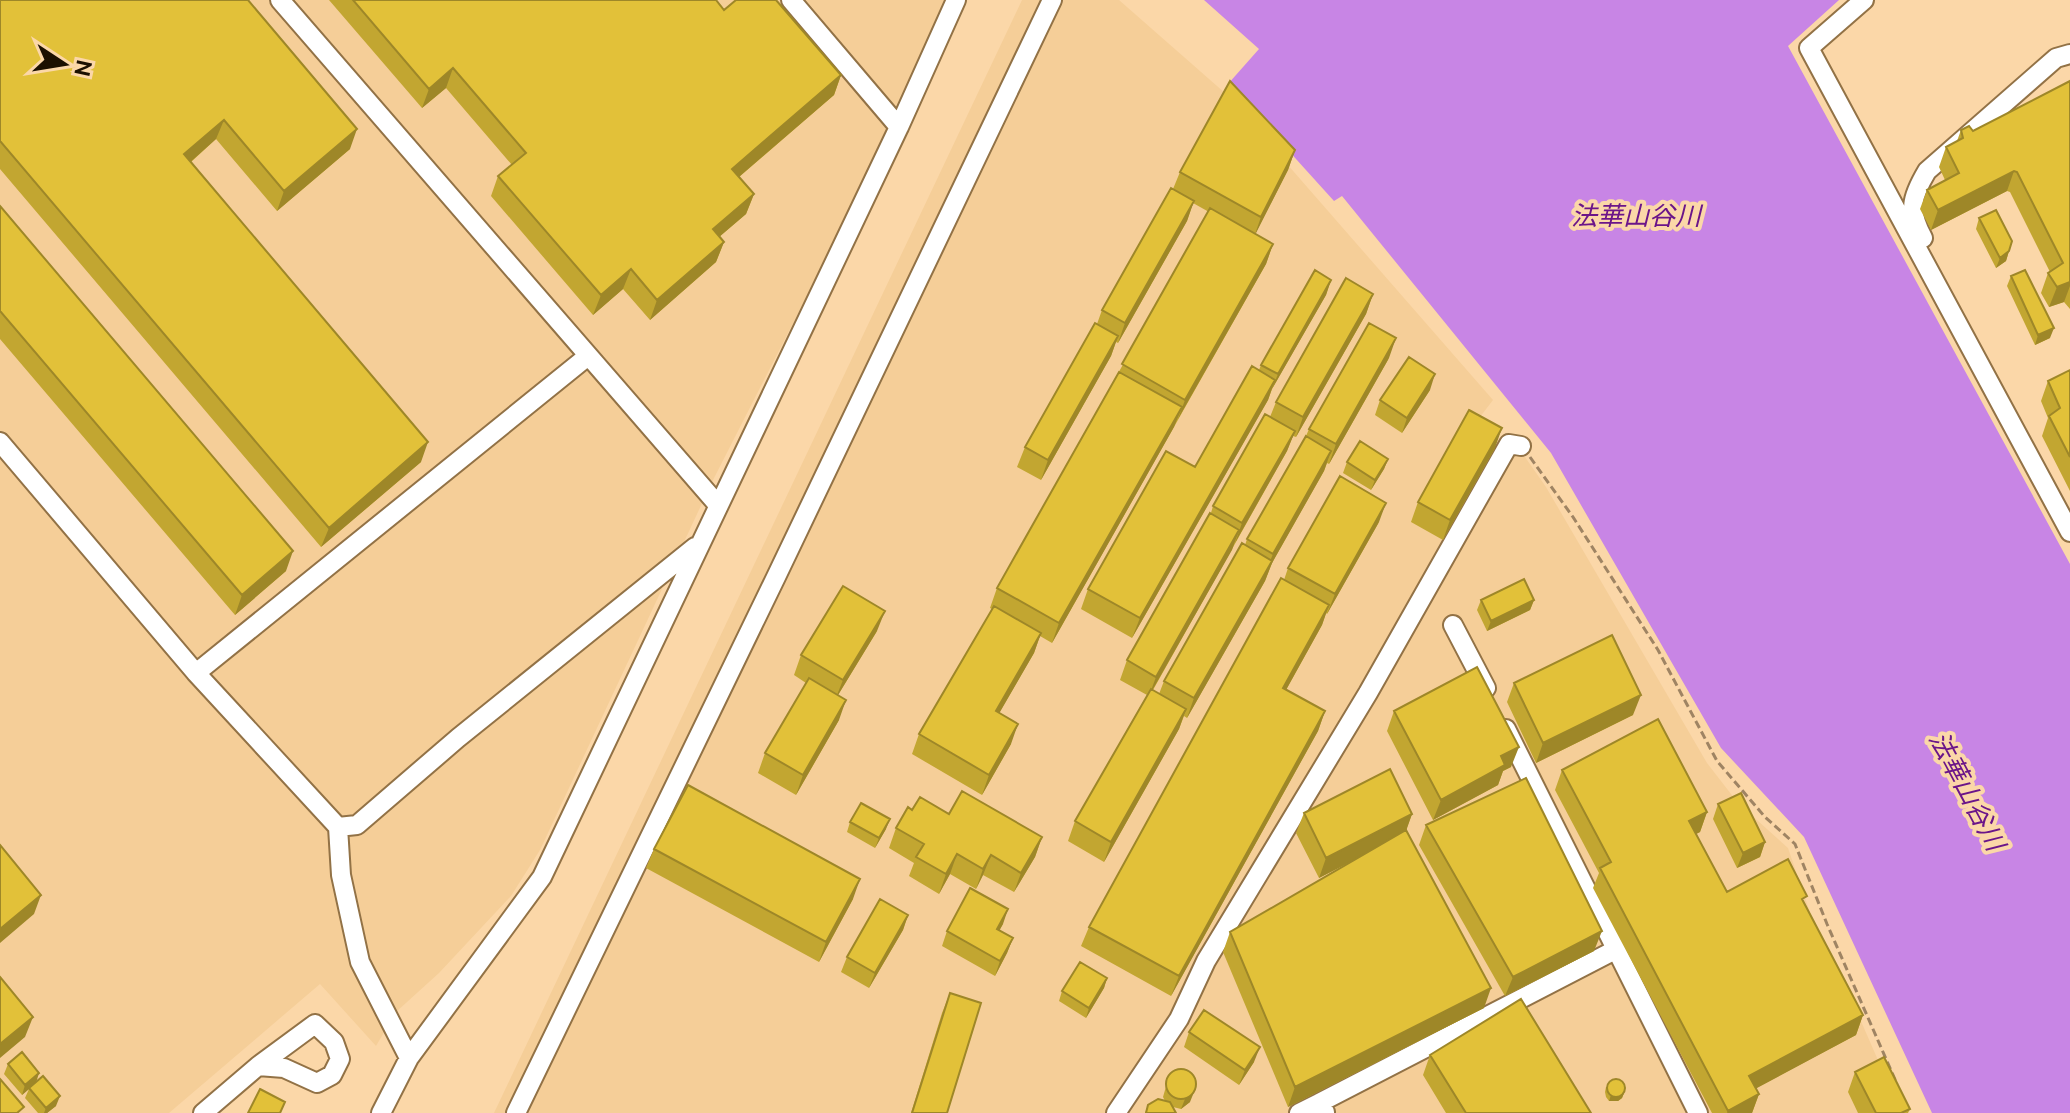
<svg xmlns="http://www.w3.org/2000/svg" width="2070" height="1113" viewBox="0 0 2070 1113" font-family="Ubuntu,'Noto Sans JP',sans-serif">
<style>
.built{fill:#f5ce98}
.water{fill:#c885e5}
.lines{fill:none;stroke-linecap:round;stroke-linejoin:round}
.minor-casing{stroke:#927246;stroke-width:22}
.path{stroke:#9f8463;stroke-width:3;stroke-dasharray:8 4;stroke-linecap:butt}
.minor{stroke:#fff;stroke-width:18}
.wall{fill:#c2a631}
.shaded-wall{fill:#9e8728}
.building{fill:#e2c139;stroke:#9e8728;stroke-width:2}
.labels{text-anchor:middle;stroke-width:8;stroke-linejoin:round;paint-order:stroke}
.water-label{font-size:26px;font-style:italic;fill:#6b1589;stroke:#fbd7a8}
</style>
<rect width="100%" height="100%" fill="#fbd7a8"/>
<path class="built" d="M0 0H958L712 482 540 850 511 896 439 973 396 1012 376 1046 320 984 169 1113H0Z
M1022 0H1119L1225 93 1493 400 1480 417 1496 447 1362 688 1193 963 1174 1008 1106 1113H494Z
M1510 455 1525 457 1546 487 1707 763 1738 803 1788 848 1815 927 1830 950 1901 1113H1127L1203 972Z"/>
<path class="water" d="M1204 0H1839L1788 46 2070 564V1113H1932L1804 837 1721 748 1551 453 1342 196 1334 201 1228 84 1259 49Z"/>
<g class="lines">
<g class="minor-casing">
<path id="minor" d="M280 0 718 505
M791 0 899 127
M1864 0 1809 48 2070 532
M1923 238C1908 210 1911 198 1927 171L2056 58 2070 54
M0 442 196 673 338 827 341 875 360 962 409 1058
M1453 625 1486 688
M196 673 588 356
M1506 729 1698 1113
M338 827 357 825 458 738 695 547
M1319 1103 1617 949
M203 1113 258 1066 315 1024 334 1042 340 1059 332 1075 317 1083 284 1068 258 1066
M381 1113 409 1058 542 877 899 127 956 0
M516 1113 776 577 1052 0
M1116 1113 1179 1019 1206 961 1368 693 1509 444 1521 446
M1299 1113 1319 1103 1325 1112"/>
</g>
<path class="path" d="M1530 457 1573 517 1658 650 1717 761 1765 817 1795 844 1827 924 1897 1084"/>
<use href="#minor" class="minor"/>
</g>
<path class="wall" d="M0 0 350 149 277 211 216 139 191 162 421 462 321 547 0 169Z
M329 0H716L724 10 841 75 834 95 739 177 754 194 746 214 719 237 724 242 716 262 650 320 623 289 593 315 491 196 498 176 512 165 446 88 422 108Z
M2070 81V309L2064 302 2049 307 2041 293 2048 273 2050 272 2010 192 2007 191 1931 230 1920 209 1927 190 1945 180 1939 167 1946 147 1957 141 1961 130 1973 131Z
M1295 150 1288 170 1255 234 1273 244 1266 264 1052 643 1040 636 1034 653 999 713 1011 744 982 795 912 754 919 734 992 609 990 608 997 588 1209 212 1193 203 1187 221 1118 343 1116 342 1111 356 1041 480 1017 467 1025 447 1097 324 1102 310 1173 189 1180 172Z
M0 206 286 571 235 615 0 339Z
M1979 218 2009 251 2006 261 1996 268 1976 229Z
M2011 276 2050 338 2035 345 2007 286Z
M1331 280 1326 295 1272 389 1268 400 1132 638 1081 609 1088 589 1195 467 1259 370 1261 365Z
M1373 294 1366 314 1296 437 1293 436 1287 451 1153 690 1159 694 1164 681 1245 545 1247 539 1306 436 1309 429 1389 358 1329 464 1327 463 1324 471 1272 563 1265 581 1187 718 1184 716 1179 729 1104 862 1068 841 1075 821 1147 695 1120 680 1127 660 1211 513 1213 506 1270 417 1276 402Z
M2070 370V491L2042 436 2048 418 2041 401 2048 381Z
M1430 390 1402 433 1375 415 1380 400Z
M1495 448 1443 540 1411 522 1418 502Z
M1388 459 1384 469 1371 490 1343 473 1347 462Z
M1379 522 1327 614 1326 613 1322 625 1286 690 1325 711 1318 731 1171 996 1081 946 1089 927 1284 580 1288 568Z
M1481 600H1534L1530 610 1487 631 1477 610Z
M877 631 838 695 839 720 796 795 758 773 765 753 806 683 794 675 801 655Z
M1514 683 1633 715 1536 763 1507 702Z
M1394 711 1511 767 1503 771 1498 785 1433 820 1387 731Z
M1562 770 1707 812 1700 832 1696 834 1727 892 1804 904 1863 1015 1856 1035 1756 1088 1759 1094 1752 1113H1712L1593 888 1599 873 1555 790Z
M1718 804 1765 842 1760 857 1737 868 1713 819Z
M912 810 949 814 1042 837 1035 857 1014 892 983 875 976 889 950 874 939 894 909 876 914 863 889 848 896 828Z
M1304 813 1412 814 1406 830 1484 1008 1288 1107 1223 952 1230 932 1361 856 1319 878 1296 833Z
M850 822 886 829 875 848 847 832Z
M1426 825 1594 951 1505 996 1419 845Z
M654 849 853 899 819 962 646 868Z
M908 915 903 930 869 988 841 972 847 957Z
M1003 924 999 930 1013 938 1007 953 995 976 942 946 947 931Z
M1107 978 1104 988 1086 1018 1059 1001 1062 991Z
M950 993 947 1113H911L942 1013Z
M1189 1032 1254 1062 1239 1085 1184 1047Z
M1430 1055 1591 1113H1446L1423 1075Z
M8 1064 36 1082 56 1106 47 1113H38L25 1098 29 1089 22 1095 4 1074Z
M1855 1072 1910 1109 1908 1113H1858L1848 1092Z
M1169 1076 1190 1102 1181 1109 1173 1107 1176 1113H1145L1148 1105 1165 1101 1163 1097Z
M1606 1087 1624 1093 1622 1098 1618 1101H1609L1606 1097 1605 1092Z"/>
<path class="shaded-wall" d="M453 68 446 88 422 108 429 89Z
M841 75 834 95 725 189 732 169Z
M224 120 216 139 177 174 184 154Z
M357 129 350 149 277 211 284 191Z
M1295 150 1288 170 1254 237 1261 217Z
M2014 171 2007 191 1931 230 1938 210Z
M754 194 746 214 705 249 713 229Z
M1194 201 1187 221 1118 343 1125 323Z
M724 242 716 262 650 320 657 300Z
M1273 244 1266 264 1178 419 1185 400Z
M2009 251 2006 261 1996 268 2000 258Z
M631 269 623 289 593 315 601 295Z
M1331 280 1326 295 1272 389 1278 374Z
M2070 282V286L2064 302 2049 307 2057 287Z
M1373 294 1366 314 1296 437 1303 417Z
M2054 328 2050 338 2035 345 2038 335Z
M1118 336 1111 356 1041 480 1048 460Z
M1396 338 1389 358 1329 464 1336 444Z
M1435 374 1430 390 1402 433 1407 418Z
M1275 380 1268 400 1132 638 1140 618Z
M1182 407 1174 427 1052 643 1059 623Z
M1502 428 1495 448 1443 540 1450 520Z
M1295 431 1287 451 1235 543 1242 523Z
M428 442 421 462 321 547 329 528Z
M1331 451 1324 471 1272 563 1265 581 1187 718 1194 698 1266 571 1273 554Z
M1388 459 1384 469 1371 490 1375 480Z
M1386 503 1379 522 1327 614 1335 594Z
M1239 530 1232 550 1149 696 1156 677Z
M293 551 286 571 235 615 242 595Z
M1534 600 1530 610 1487 631 1491 621Z
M1329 605 1322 625 1276 708 1283 688Z
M885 611 877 631 835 700 843 680Z
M1041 633 1034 653 989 731 996 711Z
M1641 695 1633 715 1536 763 1543 743Z
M846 700 839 720 796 795 803 775Z
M1186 709 1179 729 1104 862 1111 842Z
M1325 711 1318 731 1171 996 1179 976Z
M1018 724 1011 744 982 795 989 775Z
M1519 747 1511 767 1503 771 1498 785 1433 820 1441 800 1501 756Z
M1707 812 1700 832 1682 841 1689 821Z
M1412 814 1405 834 1319 878 1326 858Z
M890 819 886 829 875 848 879 838Z
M1042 837 1035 857 1014 892 1021 873Z
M1765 842 1760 857 1737 868 1743 853Z
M957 854 950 874 939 894 946 874Z
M991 855 983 875 976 889 983 869Z
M860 879 853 899 819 962 826 942Z
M41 895 34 914 0 943V929Z
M1008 909 1003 924 992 944 997 929Z
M908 915 903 930 869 988 875 973Z
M1602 931 1594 951 1505 996 1513 977Z
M1013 938 1007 953 995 976 1000 961Z
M1107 978 1104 988 1086 1018 1089 1008Z
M1491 988 1484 1008 1288 1107 1295 1087Z
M1863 1015 1856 1035 1742 1096 1749 1076Z
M33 1017 25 1037 0 1058V1044Z
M1260 1047 1254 1062 1239 1085 1245 1070Z
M39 1073 36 1083 22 1095 25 1085Z
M1194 1092 1190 1102 1181 1109 1185 1099Z
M1624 1093 1622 1098 1618 1101H1609L1611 1095Z
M1759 1094 1752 1113H1727L1728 1111Z
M60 1096 56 1106 47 1113H44L46 1108Z"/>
<path class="building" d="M0 0H248L357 129 284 191 224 120 184 154 428 442 329 528 0 141Z
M353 0H716L724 10 736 0H776L841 75 732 169 754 194 713 229 724 242 657 300 631 269 601 295 498 176 526 153 453 68 429 89Z
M1230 81 1295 150 1261 217 1180 172Z
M2070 81V282L2057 287 2048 273 2063 263 2017 172 2014 171 1938 210 1927 190 1959 173 1946 147 1963 138 1961 130 1969 126 1973 131Z
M1171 188 1194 201 1125 323 1102 310Z
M0 206 293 551 242 595 0 311Z
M1210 208 1273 244 1185 400 1122 364Z
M1996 210 2012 241 2009 251 2000 258 1979 218Z
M1315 270 1331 280 1278 374 1261 365Z
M2025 270 2054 328 2038 335 2011 276Z
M1346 278 1373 294 1303 417 1276 402Z
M1095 323 1118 336 1048 460 1025 447Z
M1369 323 1396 338 1336 444 1309 429Z
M1409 357 1435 374 1407 418 1380 400Z
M1252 366 1275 380 1140 618 1088 589 1166 451 1195 467Z
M2070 370V457L2049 416 2060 408 2048 381Z
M1119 372 1182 407 1059 623 997 588Z
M1469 410 1502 428 1450 520 1418 502Z
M1265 414 1295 431 1242 523 1213 506Z
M1306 436 1331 451 1273 554 1247 539Z
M1360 441 1388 459 1375 480 1347 462Z
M1340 476 1386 503 1335 594 1288 568Z
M1210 513 1239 530 1156 677 1127 660Z
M1242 543 1272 561 1194 698 1164 681Z
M1281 578 1329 605 1283 688 1325 711 1179 976 1089 927Z
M1524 579 1534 600 1491 621 1481 600Z
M843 586 885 611 843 680 801 655Z
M994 606 1041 633 996 711 1018 724 989 775 919 734Z
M1612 635 1641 695 1543 743 1514 683Z
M1477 667 1519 747 1501 756 1505 765 1441 800 1394 711Z
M809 678 846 700 803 775 765 753Z
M1151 689 1186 709 1111 842 1075 821Z
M1658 719 1707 812 1689 821 1727 892 1788 859 1807 896 1802 899 1863 1015 1749 1076 1759 1094 1728 1111 1600 868 1611 862 1562 770Z
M1390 769 1412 814 1326 858 1304 813Z
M1526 778 1602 931 1513 977 1426 825Z
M688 785 860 879 826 942 654 849Z
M962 791 1042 837 1021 873 991 855 983 869 957 854 946 874 916 857 924 844 896 828 908 807 912 810 920 797 949 814Z
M1741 793 1765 842 1743 853 1718 804Z
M861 803 890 819 879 838 850 822Z
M1406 830 1491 988 1295 1087 1230 932Z
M0 845 41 895 0 929Z
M970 888 1008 909 997 929 1013 938 1000 961 947 931Z
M880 899 908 915 875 973 847 957Z
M1080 962 1107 978 1089 1008 1062 991Z
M0 977 33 1017 0 1044Z
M950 993 981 1003 947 1113H912Z
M1521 999 1591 1113H1466L1430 1055Z
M1204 1010 1260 1047 1245 1070 1189 1032Z
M22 1052 39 1073 25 1085 8 1064Z
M1884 1057 1910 1109 1901 1113H1876L1855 1072Z
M1166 1084a15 15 0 1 1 30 0a15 15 0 1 1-30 0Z
M43 1076 60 1096 46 1108 29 1088Z
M0 1079 24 1107 17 1113H1L0 1112Z
M1607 1088a9 9 0 1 1 18 0a9 9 0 1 1-18 0Z
M260 1089 285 1102 280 1113H248Z
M1158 1099 1170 1102 1176 1113H1146L1148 1105Z"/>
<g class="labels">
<g class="water-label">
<text x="1636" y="225">法華山谷川</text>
<text transform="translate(1967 791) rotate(62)" y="9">法華山谷川</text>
</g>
</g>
<g transform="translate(64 64) rotate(102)" stroke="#fbd7a8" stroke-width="6" paint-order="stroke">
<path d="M0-6L14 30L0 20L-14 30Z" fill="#1c1001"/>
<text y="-12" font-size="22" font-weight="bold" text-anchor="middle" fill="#1c1001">N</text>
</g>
</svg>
